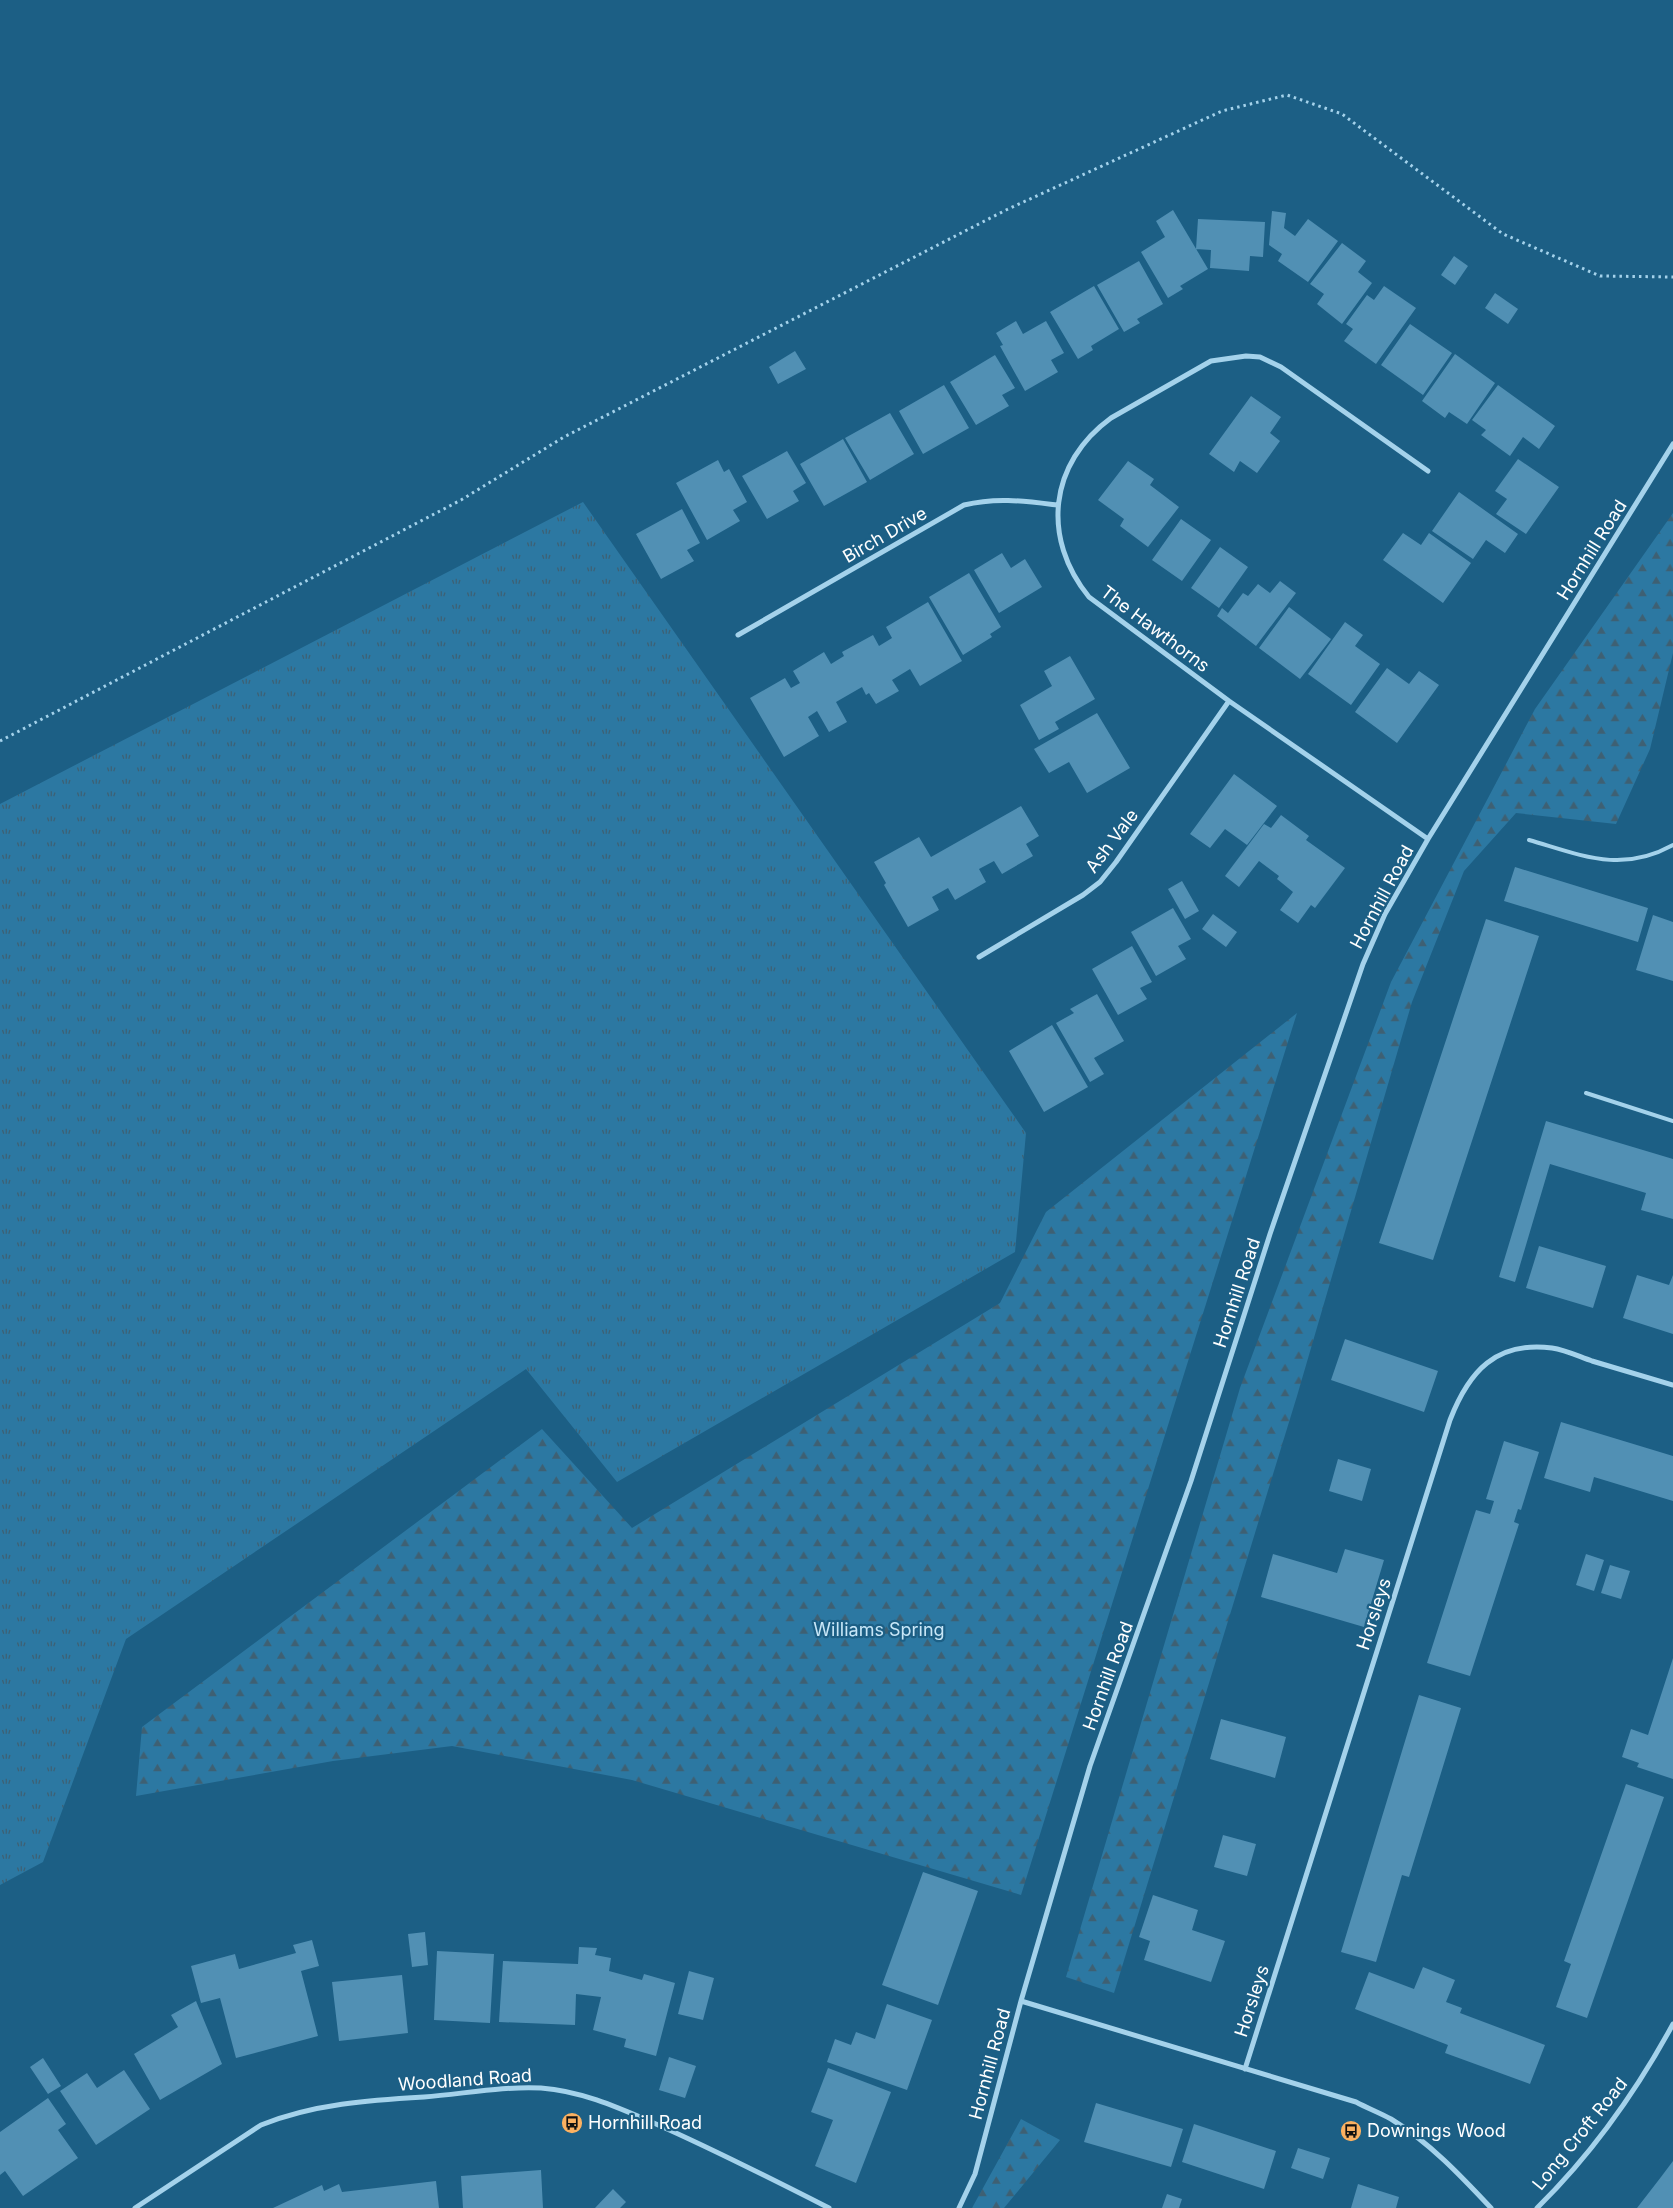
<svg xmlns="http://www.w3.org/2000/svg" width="1673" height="2208" viewBox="0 0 1673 2208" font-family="Inter,sans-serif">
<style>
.grass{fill:url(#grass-tufts)}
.forest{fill:url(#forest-firs)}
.building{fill:#5190b4}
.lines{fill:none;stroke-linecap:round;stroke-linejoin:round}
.path{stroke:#a4d2eb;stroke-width:3;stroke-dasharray:2.5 4;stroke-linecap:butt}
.lane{stroke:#a4d2eb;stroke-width:4}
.street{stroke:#a4d2eb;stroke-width:5}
.labels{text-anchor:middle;stroke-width:4.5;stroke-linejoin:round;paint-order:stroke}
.street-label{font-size:18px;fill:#fff;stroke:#1c5f85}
.park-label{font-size:18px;fill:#c8e7f8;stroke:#1c5f85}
.poi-label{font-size:18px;fill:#fff;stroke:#1c5f85;text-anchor:start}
</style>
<defs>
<pattern id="grass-tufts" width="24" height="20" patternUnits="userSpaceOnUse" patternTransform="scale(1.25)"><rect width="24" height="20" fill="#2c78a2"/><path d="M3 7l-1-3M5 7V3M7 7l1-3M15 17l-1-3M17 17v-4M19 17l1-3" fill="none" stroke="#3e6073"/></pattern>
<pattern id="forest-firs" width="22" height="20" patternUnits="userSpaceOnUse" patternTransform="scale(1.25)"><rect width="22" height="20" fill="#2c78a2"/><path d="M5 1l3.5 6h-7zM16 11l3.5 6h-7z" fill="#3e6073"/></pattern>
</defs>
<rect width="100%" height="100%" fill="#1c5f85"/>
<path class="grass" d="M583 502 1026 1133 1015 1252 617 1482 526 1369 126 1639 43 1862 0 1885V804Z"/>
<path class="forest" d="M1673 513V653L1650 749 1616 824 1516 813 1464 871 1412 1002 1297 1396 1114 1993 1066 1977 1240 1388 1391 982 1535 709Z
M1297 1013 1021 1895 632 1780 452 1746 333 1761 136 1796 142 1727 542 1429 632 1528 1000 1303 1046 1212Z
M1021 2119 1060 2140 1004 2208H972Z"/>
<path class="building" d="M1173 210 1208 269 1180 286 1183 289 1168 298 1141 252 1165 237 1156 221Z
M1272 211 1286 213 1284 228 1295 236 1308 219 1338 241 1308 282 1278 261 1282 254 1269 245Z
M1198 219 1265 222 1263 257 1250 256 1249 271 1210 268 1211 250 1196 249Z
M1342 243 1366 261 1358 272 1372 283 1342 324 1317 304 1324 294 1310 284Z
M1454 256 1468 266 1455 285 1441 275Z
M1139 261 1163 304 1137 319 1140 323 1124 332 1097 285Z
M1094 286 1119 329 1091 346 1093 350 1078 359 1050 312Z
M1384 286 1416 308 1376 364 1344 341 1353 329 1346 324 1367 295 1374 300Z
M1495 293 1518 309 1508 324 1485 308Z
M1016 321 1023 334 1046 321 1064 353 1051 360 1058 372 1025 391 1000 346 1003 345 996 333Z
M1410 324 1452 353 1423 395 1381 365Z
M795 351 806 369 778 384 769 367Z
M1455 354 1495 383 1467 424 1449 412 1445 418 1422 401Z
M995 355 1015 388 1002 395 1009 406 976 425 950 382Z
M944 385 969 428 923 454 899 411Z
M1498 385 1555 426 1539 449 1523 437 1510 456 1481 435 1486 430 1472 420Z
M1251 396 1281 417 1270 433 1280 441 1257 473 1240 461 1234 472 1209 454Z
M890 413 914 454 870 480 845 438Z
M843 439 867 482 824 506 800 464Z
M787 451 806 483 793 491 799 501 767 519 742 476Z
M1518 459 1559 487 1526 534 1496 514 1507 499 1495 491Z
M718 460 724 472 729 469 747 502 733 510 740 521 707 540 676 483Z
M1128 461 1154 479 1150 485 1179 507 1148 547 1120 526 1124 519 1098 500Z
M1459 492 1518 534 1505 553 1486 540 1473 559 1432 531Z
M682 509 700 543 687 550 694 561 661 579 636 534Z
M1181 519 1211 540 1182 581 1152 560Z
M1403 533 1421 545 1429 533 1471 563 1443 603 1383 560Z
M1220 547 1248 567 1219 608 1191 588Z
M1002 553 1011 568 1025 559 1042 587 999 613 974 570Z
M969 573 1001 627 990 634 992 637 963 655 929 597Z
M1280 581 1296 593 1256 646 1217 616 1222 608 1228 613 1243 593 1248 596 1258 584 1270 593Z
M928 602 962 661 920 686 910 669 892 680 899 691 876 704 869 693 866 695 862 687 836 702 847 722 829 732 817 711 808 717 819 736 784 757 750 698 785 678 791 688 800 683 793 671 824 652 831 664 844 656 842 652 873 635 879 646 892 638 886 627Z
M1289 607 1331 639 1300 679 1259 648Z
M1345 622 1363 635 1355 646 1380 664 1351 705 1308 674Z
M1070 656 1095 699 1055 722 1059 729 1039 740 1020 705 1052 686 1044 671Z
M1387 668 1409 684 1419 671 1439 685 1397 743 1355 712Z
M1097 713 1130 768 1087 793 1069 762 1049 773 1034 749Z
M1234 774 1277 806 1247 845 1225 829 1210 848 1190 834Z
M1021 806 1039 836 1026 844 1033 856 1002 874 994 861 979 869 986 882 955 900 948 888 932 897 939 910 908 927 884 885 886 883 874 862 919 837 931 857Z
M1281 815 1309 836 1306 840 1345 868 1315 908 1311 905 1298 923 1280 910 1293 892 1277 879 1279 876 1259 861 1239 887 1225 876 1264 824 1271 828Z
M1515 867 1648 908 1638 942 1504 901Z
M1182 881 1199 911 1185 919 1168 889Z
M1173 908 1191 939 1178 946 1186 959 1156 976 1131 932Z
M1213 914 1237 932 1226 947 1202 929Z
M1653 915 1673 922V981L1636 970Z
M1486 919 1539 936 1433 1260 1379 1243Z
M1132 946 1152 982 1140 988 1147 999 1118 1015 1092 969Z
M1097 994 1124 1041 1094 1058 1104 1074 1090 1082 1056 1023 1074 1013 1070 1009Z
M1052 1025 1088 1087 1044 1112 1009 1051Z
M1546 1121 1673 1159V1219L1641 1210 1646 1193 1550 1164 1515 1282 1499 1277Z
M1539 1246 1606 1266 1593 1308 1526 1288Z
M1637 1275 1669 1285 1673 1275V1334L1623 1318Z
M1345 1339 1438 1371 1424 1412 1331 1380Z
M1561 1422 1673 1456V1501L1594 1477 1590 1492 1544 1478Z
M1504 1441 1539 1452 1521 1510 1518 1509 1514 1522 1519 1524 1470 1676 1427 1663 1476 1510 1490 1514 1494 1501 1486 1499Z
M1338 1459 1371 1469 1362 1501 1329 1491Z
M1345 1549 1384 1560 1364 1627 1261 1597 1273 1554 1337 1573Z
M1586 1554 1604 1560 1594 1591 1576 1585Z
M1610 1565 1630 1571 1621 1599 1601 1593Z
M1673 1658V1779L1637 1767 1639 1763 1622 1757 1631 1729 1648 1735Z
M1419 1695 1461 1708 1409 1877 1402 1875 1376 1962 1341 1952Z
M1221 1719 1286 1737 1275 1778 1210 1759Z
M1626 1784 1664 1797 1587 2018 1556 2007 1571 1964 1564 1961Z
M1223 1835 1256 1844 1247 1876 1214 1867Z
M923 1872 978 1891 938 2005 882 1985Z
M1153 1895 1198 1910 1192 1930 1225 1941 1211 1982 1144 1960 1150 1941 1139 1937Z
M425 1932 428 1965 412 1967 408 1934Z
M312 1940 319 1966 301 1971 318 2036 236 2058 220 1998 201 2003 191 1966 235 1954 239 1969 296 1953 293 1945Z
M579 1947 597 1948 595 1955 611 1958 609 1971 642 1980 644 1974 675 1983 656 2056 624 2047 626 2039 593 2030 601 1997 576 1994 575 2025 499 2022 503 1961 578 1964Z
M437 1951 494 1954 490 2023 434 2020Z
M1423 1967 1455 1980 1446 2002 1462 2008 1460 2013 1545 2045 1530 2084 1445 2053 1448 2045 1355 2009 1369 1972 1414 1989Z
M689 1971 714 1978 703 2020 678 2014Z
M402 1975 408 2033 339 2041 332 1982Z
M196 2001 222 2064 160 2100 134 2054 178 2027 171 2015Z
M887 2004 932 2020 907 2090 827 2062 835 2039 851 2045 856 2032 875 2039Z
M669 2057 696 2066 685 2098 659 2090Z
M43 2058 61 2086 48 2094 30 2067Z
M828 2068 891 2092 856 2183 815 2166 833 2120 811 2112Z
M124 2070 150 2109 96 2145 60 2091 87 2073 97 2088Z
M48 2098 66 2124 58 2130 78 2158 23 2196 5 2171 0 2175V2132Z
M1096 2103 1183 2129 1171 2167 1084 2142Z
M1194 2124 1276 2151 1264 2189 1182 2162Z
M1298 2148 1330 2158 1323 2179 1291 2168Z
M1673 2161V2208H1637L1661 2177Z
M541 2170 543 2208H463L461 2176Z
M436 2181 439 2208H273L322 2185 324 2191 339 2184 342 2192Z
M1358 2184 1399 2197 1396 2208H1351Z
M613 2189 626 2202 620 2208H595Z
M1167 2194 1182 2199 1179 2208H1162Z"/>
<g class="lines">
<path class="path" d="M0 741 461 500 564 437 1006 210 1222 111 1287 95 1342 114 1503 234 1600 276 1673 277"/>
<path class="lane" d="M1529 840C1581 855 1621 874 1673 845
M1586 1093 1673 1121"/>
<path class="street" d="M1428 471 1281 367 1260 357 1246 356 1211 361 1111 418C1049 463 1041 538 1089 597L1229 701 1428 839
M738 635 964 505C996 497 1024 501 1057 505
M979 957 1083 895 1100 882 1116 862 1229 701
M1021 2001 1356 2102C1367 2108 1380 2113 1391 2119 1429 2142 1461 2176 1491 2208
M1245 2069 1450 1420C1469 1371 1496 1341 1552 1348 1566 1350 1580 1357 1592 1361 1619 1369 1646 1377 1673 1385
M135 2208 261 2125C313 2104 370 2100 424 2097 463 2094 503 2086 541 2088 582 2091 619 2108 656 2124 715 2150 772 2179 829 2208
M959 2208 975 2174 1021 2001 1090 1766 1191 1481 1270 1234 1363 964 1385 914 1428 839 1673 444
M1537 2208C1592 2154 1636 2092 1673 2024"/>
</g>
<defs>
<g id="bus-disc" transform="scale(1.125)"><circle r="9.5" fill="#fbb161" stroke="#1c5f85"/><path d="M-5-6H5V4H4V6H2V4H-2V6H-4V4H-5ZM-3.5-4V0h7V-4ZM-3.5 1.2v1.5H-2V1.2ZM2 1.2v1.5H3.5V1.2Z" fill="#111"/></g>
</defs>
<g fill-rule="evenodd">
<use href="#bus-disc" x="572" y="2123"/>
<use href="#bus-disc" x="1351" y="2131"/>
</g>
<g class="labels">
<g class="street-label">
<text transform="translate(885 535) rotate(-30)" y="6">Birch Drive</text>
<text transform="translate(1592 550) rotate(-58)" y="6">Hornhill Road</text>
<text transform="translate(1155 629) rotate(37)" y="6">The Hawthorns</text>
<text transform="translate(1112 841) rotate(-53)" y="6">Ash Vale</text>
<text transform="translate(1382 897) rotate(-62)" y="6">Hornhill Road</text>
<text transform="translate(1237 1293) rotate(-72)" y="6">Hornhill Road</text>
<text transform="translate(1374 1614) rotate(-72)" y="6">Horsleys</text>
<text transform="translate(1108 1676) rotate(-70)" y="6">Hornhill Road</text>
<text transform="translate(1252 2001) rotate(-72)" y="6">Horsleys</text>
<text transform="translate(990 2064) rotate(-75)" y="6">Hornhill Road</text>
<text transform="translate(465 2080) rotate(-4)" y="6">Woodland Road</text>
<text transform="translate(1580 2134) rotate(-51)" y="6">Long Croft Road</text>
</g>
<g class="park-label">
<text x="879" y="1636">Williams Spring</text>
</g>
<g class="poi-label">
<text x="588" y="2129">Hornhill Road</text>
<text x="1367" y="2137">Downings Wood</text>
</g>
</g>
</svg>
